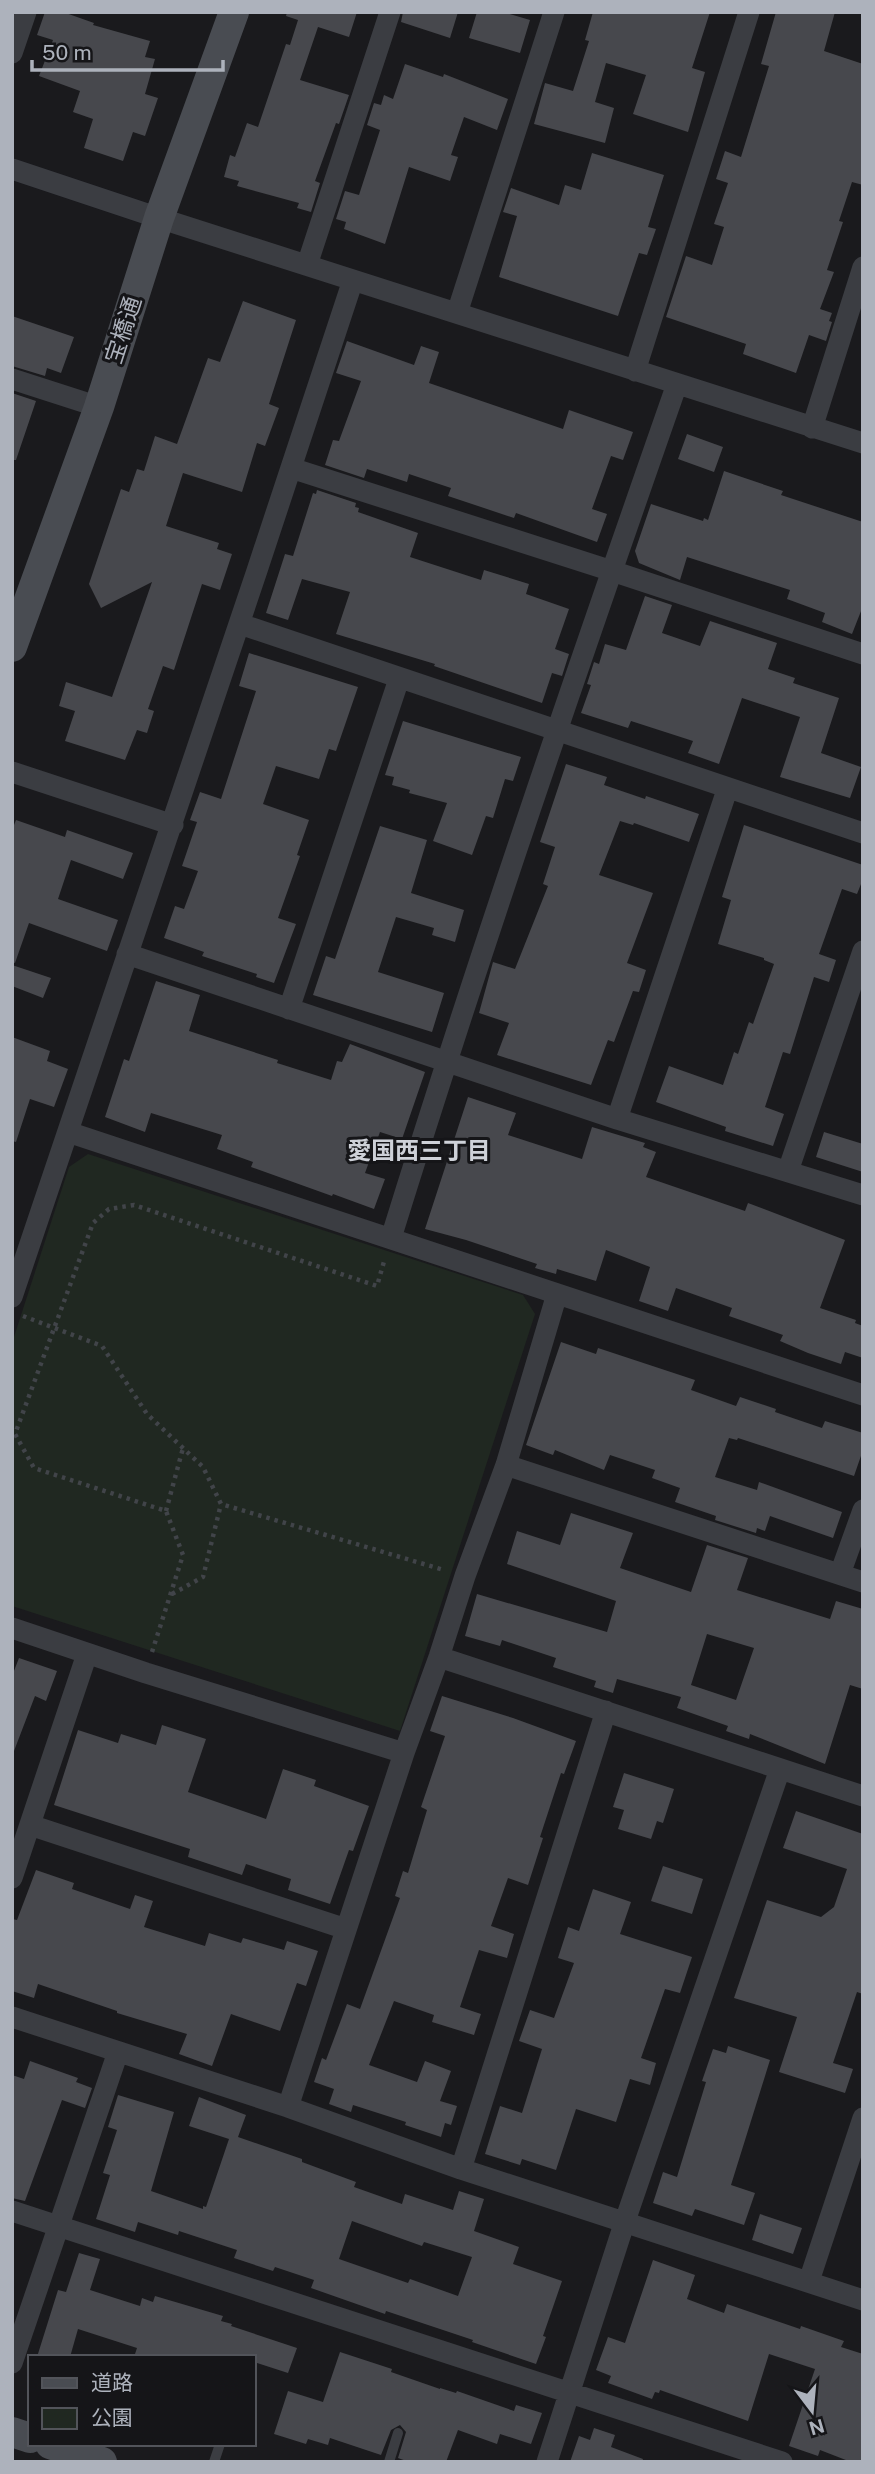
<svg xmlns="http://www.w3.org/2000/svg" width="875" height="2474" viewBox="0 0 875 2474" font-family="'Public Sans','Noto Sans JP',sans-serif">
<style>
.green{fill:#202821}
.building{fill:#47484d;fill-rule:evenodd}
.lines{fill:none;stroke-linecap:round;stroke-linejoin:round}
.path{stroke:#414449;stroke-width:4.5;stroke-dasharray:3.5 5;stroke-linecap:butt}
.lane{stroke:#3b3d42;stroke-width:10}
.street{stroke:#3b3d42;stroke-width:21}
.secondary{stroke:#494c52;stroke-width:30}
.labels{text-anchor:middle;stroke-width:6;stroke-linejoin:round;paint-order:stroke}
.street-label{font-size:23px;fill:#adb2bc;stroke:#151518}
.neighbourhood-label{font-size:24px;font-weight:bold;fill:#ced1d8;stroke:#151518}
</style>
<rect width="100%" height="100%" fill="#1a1a1d"/>
<path class="green" d="M88 1154 523 1295 535 1314 400 1731 12 1606V1343L69 1167Z"/>
<path class="building" d="M45 12H63L94 23 93 25 150 41 145 57 155 59 145 94 158 98 145 136 133 132 123 161 84 148 93 119 73 112 80 91 39 76 53 40 37 35Z
M287 12H357L349 37 318 27 300 80 349 95 339 124 336 123 315 181 320 183 311 212 297 208 299 203 237 186 239 181 224 177 230 155 235 157 247 123 258 127 286 44 290 45 298 20 286 16Z
M403 12H458L450 38 401 22Z
M477 12H503L530 20 520 53 469 38Z
M593 12H710L692 68 705 72 688 132 633 114 646 75 606 63 595 102 614 108 605 143 534 124 545 83 573 91 589 41 585 40Z
M776 12H835L824 51 863 64V185L852 182 839 221 843 222 827 270 834 272 820 309 832 313 829 321 832 322 826 341 809 335 796 373 743 354 746 344 666 317 686 256 712 265 724 227 714 224 728 183 716 179 725 151 741 157 769 66 761 64Z
M405 64 443 77 444 74 508 99 497 130 464 117 451 155 458 157 450 181 409 167 385 244 344 229 346 222 336 219 345 191 359 195 380 130 367 125 374 103 381 105 384 95 393 99Z
M592 153 664 175 648 227 656 229 647 255 639 253 618 316 499 277 517 216 503 212 511 188 559 205 565 185 581 190Z
M243 301 296 320 269 404 279 408 265 446 257 443 242 492 183 473 166 526 219 543 217 549 232 554 220 590 202 584 174 670 163 666 148 709 154 711 147 733 137 730 125 760 65 741 75 711 59 706 66 682 112 697 152 582 101 608 89 584 121 489 129 492 137 469 144 471 155 436 177 444 208 358 220 362Z
M12 316 74 337 61 373 47 368 45 376 12 366Z
M347 341 414 365 421 346 439 352 429 383 563 429 569 410 633 432 623 460 611 456 592 509 607 514 597 542 516 513 514 518 448 496 451 488 409 474 407 482 367 469 364 478 325 465 333 440 339 441 361 381 336 373Z
M12 393 36 401 16 460H12Z
M687 434 723 447 714 472 678 459Z
M724 471 783 491 781 495 863 522V606L852 634 822 622 825 613 787 599 790 590 687 557 680 580 639 563 635 551 651 504 703 521 704 518 708 520Z
M317 490 356 503 355 507 359 508 358 512 418 533 410 557 481 580 484 570 529 584 526 594 569 609 555 649 569 654 562 676 552 673 542 703 434 666 435 664 336 634 350 592 302 579 288 620 266 613 285 554 293 556 313 493 316 494Z
M645 596 672 605 662 633 700 646 710 621 777 643 768 669 795 678 793 683 839 698 821 753 861 767 850 798 780 777 800 717 742 698 719 764 688 753 693 741 631 721 628 728 581 713 591 685 587 684 594 662 599 664 605 644 626 650Z
M249 653 358 687 336 751 329 749 319 779 276 766 263 804 309 820 297 855 300 856 278 918 296 924 274 983 256 977 257 974 202 956 204 952 164 938 175 906 184 909 198 871 182 866 197 822 190 820 200 792 221 799 256 691 239 686Z
M403 721 521 757 513 781 505 779 493 818 486 816 472 855 433 841 447 803 409 793 410 790 392 785 394 777 385 775Z
M566 764 607 777 604 785 645 799 646 796 699 814 689 842 634 823 633 825 620 821 599 875 653 893 627 963 646 970 639 992 633 991 614 1042 608 1040 591 1085 497 1055 509 1023 479 1013 493 962 515 969 548 886 543 884 555 847 540 842Z
M16 820 65 837 67 830 133 853 123 879 71 860 58 899 118 920 107 951 29 923 15 963 12 962V830Z
M744 825 863 865V879L857 894 842 889 819 954 836 960 829 982 814 977 790 1054 783 1052 765 1107 784 1114 773 1146 725 1131 726 1127 656 1102 669 1066 723 1085 734 1052 738 1054 749 1022 753 1024 774 964 764 960V958L718 944 731 900 722 897Z
M380 826 427 840 411 893 464 910 455 942 432 935 434 928 396 917 378 972 444 993 432 1032 313 995 326 956 335 959Z
M12 965 51 978 43 998 12 986Z
M156 981 200 995 189 1031 278 1060 277 1063 331 1080 337 1061 342 1062 350 1044 425 1072 402 1139 380 1132 365 1173 385 1179 374 1209 333 1194 332 1196 251 1167 253 1162 217 1149 222 1135 151 1113 145 1132 105 1117 124 1059 129 1061Z
M12 1037 50 1051 47 1061 68 1069 54 1107 30 1099 16 1142 12 1141Z
M468 1097 516 1113 508 1135 582 1159 592 1127 645 1143 643 1147 656 1152 646 1177 745 1211 748 1203 845 1240 820 1308 856 1320 855 1323 863 1326V1358L845 1352 841 1364 808 1353 780 1341 783 1335 729 1316 732 1308 676 1288 668 1311 639 1301 650 1267 606 1250 596 1281 557 1269 556 1274 535 1268 537 1264 466 1240 425 1229Z
M824 1132 863 1144V1172L816 1157Z
M561 1342 596 1354 598 1348 695 1380 691 1390 736 1406 740 1397 776 1409 775 1412 822 1428 825 1421 863 1433V1450L854 1476 738 1438 737 1440 729 1438 715 1477 757 1490 759 1482 842 1512 833 1538 770 1516 765 1531 757 1528 756 1533 715 1520 716 1516 675 1502 680 1488 652 1478 655 1470 610 1455 604 1470 555 1450 553 1455 526 1445Z
M571 1513 633 1533 620 1568 691 1592 707 1545 748 1558 737 1590 830 1619 836 1601 863 1609V1689L850 1685 825 1764 750 1734 749 1739 726 1731 728 1726 677 1708 681 1697 617 1679 613 1693 594 1687 596 1681 553 1667 556 1658 502 1640 500 1646 465 1636 477 1594 607 1632 616 1601 507 1564 517 1531 560 1545ZM707 1634 754 1648 736 1700 691 1685Z
M19 1658 57 1671 46 1701 35 1696 14 1751 12 1750V1676Z
M442 1696 513 1718 576 1741 564 1774 561 1773 540 1837 543 1838 528 1885 508 1878 491 1926 514 1934 507 1958 479 1950 460 2007 481 2014 474 2035 432 2022 434 2015 394 2001 369 2065 417 2082 425 2061 451 2071 440 2101 457 2106 451 2125 445 2123 441 2137 405 2125 406 2122 353 2105 351 2112 329 2104 334 2089 314 2082 322 2058 326 2060 347 2004 360 2009 400 1898 395 1896 403 1871 408 1873 427 1810 421 1807 445 1736 430 1731Z
M162 1725 206 1739 188 1792 266 1819 283 1769 316 1780 314 1786 369 1806 353 1851 349 1850 330 1904 288 1890 291 1879 246 1864 242 1875 188 1857 190 1849 54 1805 78 1730 118 1743 121 1734 156 1745Z
M624 1773 674 1789 663 1823 657 1821 651 1839 618 1829 624 1810 613 1807Z
M796 1811 863 1834V1994L857 1992 833 2063 853 2069 845 2093 779 2072 797 2017 734 1998 767 1900 821 1917 834 1907 847 1869 783 1848Z
M663 1866 703 1879 692 1914 651 1901Z
M36 1870 74 1883 72 1889 130 1909 135 1895 153 1901 144 1927 205 1946 209 1933 241 1943 243 1938 284 1950 287 1941 318 1951 306 1986 297 1983 280 2031 231 2014 212 2066 179 2054 187 2034 117 2013V2011L38 1984 34 1998 12 1991V1919L17 1920Z
M593 1889 631 1902 620 1934 692 1957 680 1993 665 1989 641 2058 656 2063 650 2085 630 2079 616 2122 576 2109 556 2170 522 2159 520 2165 485 2154 500 2106 522 2113 542 2049 519 2041 530 2010 554 2018 574 1963 558 1958 568 1927 579 1931Z
M728 2046 770 2060 731 2185 755 2193 744 2225 695 2209 692 2216 653 2203 663 2172 677 2177 706 2082 702 2081 713 2049 726 2053Z
M30 2061 78 2078 76 2082 92 2088 85 2108 62 2100 25 2201 12 2198V2075L24 2079Z
M118 2095 174 2112 151 2191 203 2209V2206L206 2207 229 2139 189 2126 199 2097 246 2115 238 2137 302 2159V2162L356 2182 354 2187 402 2204 405 2194 453 2210 459 2191 484 2199 474 2231 519 2247 513 2264 562 2281 543 2336 546 2337 536 2364 472 2342 473 2340 386 2311 385 2314 311 2288 314 2280 275 2267 273 2271 234 2258 237 2250 179 2231 178 2235 138 2222 135 2232 96 2219 110 2175 103 2173 117 2130 108 2127ZM352 2221 422 2246 424 2242 472 2257 458 2296 410 2279 408 2283 339 2259Z
M760 2214 802 2228 793 2254 752 2240Z
M79 2253 100 2259 90 2290 140 2306 142 2298 153 2302 155 2296 223 2316 221 2321 232 2324 231 2326 297 2348 288 2373 254 2362V2357H134L137 2348 78 2329 70 2357H37L58 2290 66 2292Z
M653 2260 695 2275 687 2299 724 2313 727 2304 800 2329 801 2326 844 2341 841 2347 863 2354V2462H851L820 2450 818 2456 789 2446 815 2369 769 2354 748 2421 660 2390 659 2393 655 2392 652 2399 608 2383 611 2376 596 2370 608 2337 625 2343Z
M340 2352 392 2369 391 2372 440 2389V2388L456 2393 457 2391 514 2411 516 2405 542 2413 531 2444 500 2434 497 2444 458 2430 446 2462H409L398 2458 406 2432 400 2425 391 2430 381 2455 330 2438 328 2445 308 2439 306 2444 274 2434 288 2391 323 2402Z
M594 2428 615 2435 611 2447 643 2459 642 2462H570L579 2436 590 2440Z"/>
<g class="lines">
<path class="path" d="M23 1316 102 1346 147 1414 203 1467 221 1504 444 1570
M166 1511 183 1448
M172 1594 203 1577 221 1504
M152 1652 183 1555 166 1511 34 1468 15 1434 93 1223 109 1209 134 1205 377 1286 385 1258"/>
<path class="lane" d="M214 2462 220 2444
M389 2462 398 2433"/>
<path class="street" d="M12 53 26 12
M12 169 159 218 863 443
M307 265 390 12
M457 313 554 12
M635 371 749 12
M12 379 99 407
M812 428 863 267
M291 468 612 571 863 654
M240 624 863 833
M12 772 173 825
M127 954 617 1119 863 1195
M289 1009 399 679
M617 1119 727 790
M68 1132 863 1395
M788 1171 863 951
M391 1238C480 951 578 667 677 384
M12 1297C126 959 242 620 353 280
M506 1465 863 1582
M840 1574 863 1510
M12 1628 146 1673 404 1753
M439 1657 863 1796
M30 1825 346 1929
M12 1878 87 1654
M12 2017 288 2107 461 2169 863 2300
M288 2107 404 1753 439 1657 465 1576 506 1465 557 1294
M461 2169 606 1711
M12 2211 782 2462
M809 2281 863 2118
M12 2363 118 2052
M547 2462 625 2221 780 1769"/>
<path class="secondary" d="M12 647 99 407 159 218 234 12
M12 2432 30 2438
M50 2444 102 2462"/>
</g>
<g class="labels">
<g class="street-label">
<text transform="translate(123 330) rotate(-72)" y="8">宝橋通</text>
</g>
<g class="neighbourhood-label">
<text x="419" y="1159">愛国西三丁目</text>
</g>
</g>
<rect width="875" height="2474" fill="none" stroke="#adb2bc" stroke-width="28"/>
<rect x="28" y="2355" width="228" height="91" fill="#151518" stroke="#52545a" stroke-width="2"/>
<rect x="42" y="2378" width="35" height="10" fill="#494c52" stroke="#52545a" stroke-width="2"/>
<text x="91" y="2390" font-size="21" fill="#adb2bc">道路</text>
<rect x="42" y="2408" width="35" height="21" fill="#202821" stroke="#52545a" stroke-width="2"/>
<text x="91" y="2425" font-size="21" fill="#adb2bc">公園</text>
<g transform="translate(812 2411) rotate(164)" stroke="#151518" stroke-width="5" paint-order="stroke">
<path d="M0-5L12 26L0 18L-12 26Z" fill="#adb2bc"/>
<text y="-10" font-size="19" font-weight="bold" text-anchor="middle" fill="#adb2bc">N</text>
</g>
<path d="M32 60v10h191v-10" fill="none" stroke="#adb2bc" stroke-width="3.5"/>
<text x="42" y="60" font-size="21" fill="#adb2bc" stroke="#151518" stroke-width="5" paint-order="stroke">50 m</text>
</svg>
